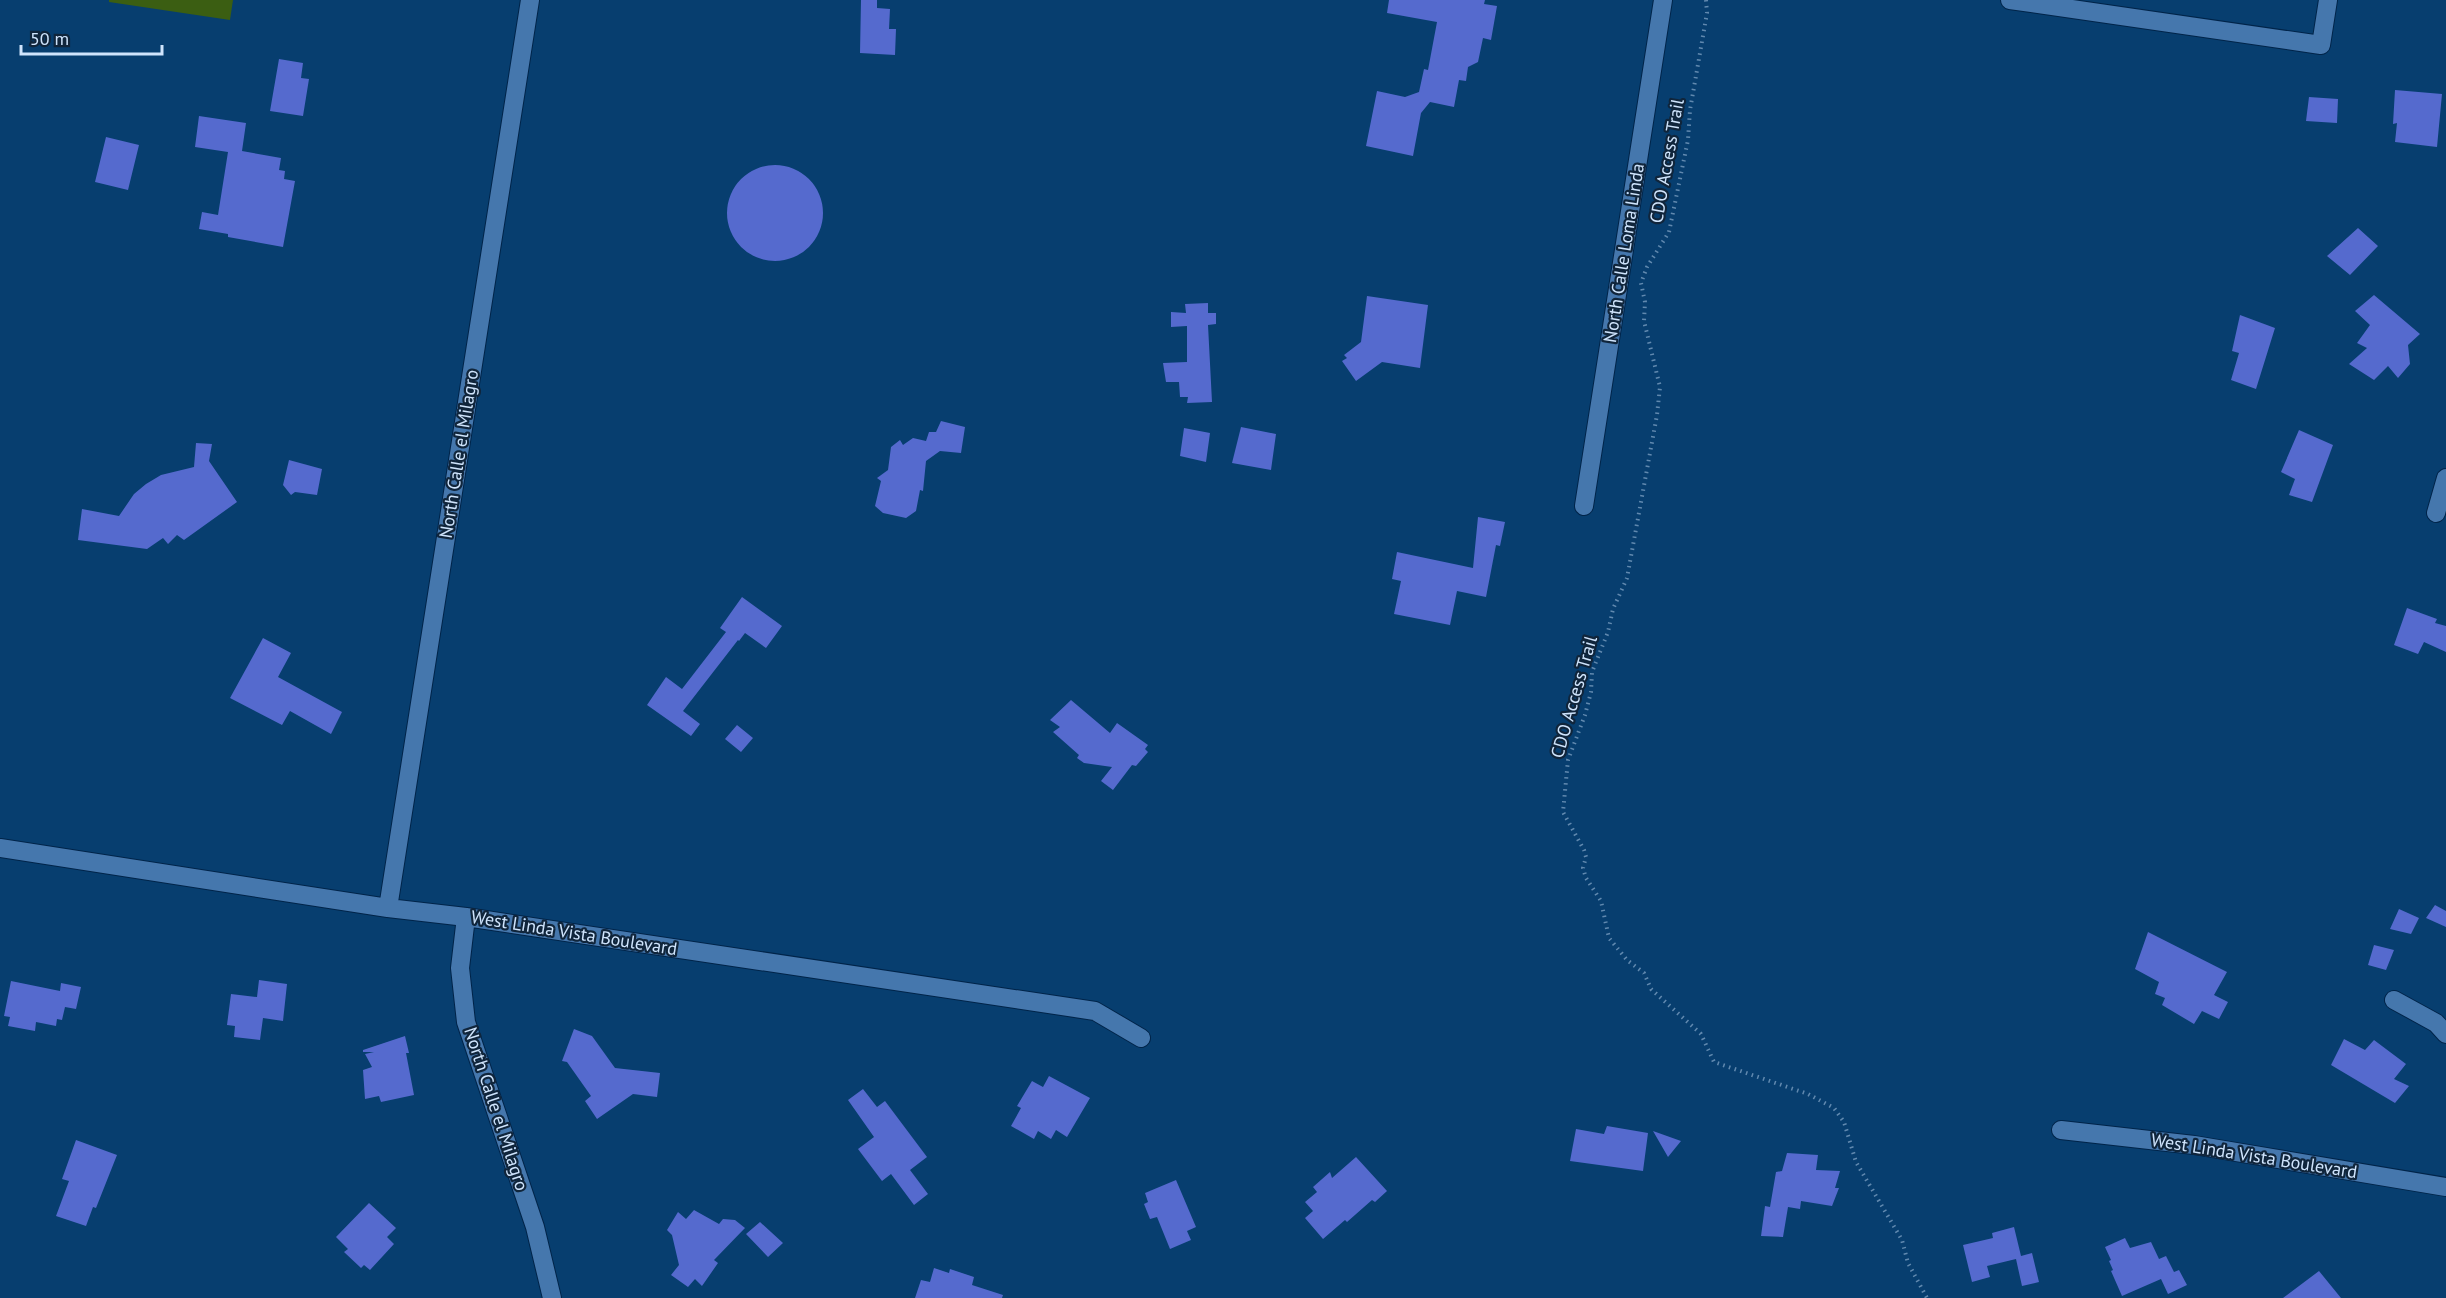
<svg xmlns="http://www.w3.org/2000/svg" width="2446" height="1298" viewBox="0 0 2446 1298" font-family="'PT Sans',sans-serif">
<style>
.green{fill:#3b5e12}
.building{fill:#556ace}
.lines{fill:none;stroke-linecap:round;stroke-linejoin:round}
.minor-casing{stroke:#002449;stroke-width:20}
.path{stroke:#6189af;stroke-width:4;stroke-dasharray:1.5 4.5;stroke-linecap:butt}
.minor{stroke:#4577ad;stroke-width:18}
.labels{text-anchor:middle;stroke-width:4.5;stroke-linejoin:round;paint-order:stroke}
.street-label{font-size:18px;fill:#cfe4fc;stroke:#10253b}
</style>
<rect width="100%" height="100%" fill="#073e6f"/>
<path class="green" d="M109 0H233L230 20 109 2Z"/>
<path class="building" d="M861 0H877V8L890 9 889 29H896L895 55 860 53Z
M1389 0H1485L1484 4 1497 6 1491 40 1483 38 1478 62 1468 67 1466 81 1459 80 1454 107 1430 102 1421 113 1413 156 1366 146 1377 91 1405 97 1419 92 1424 69 1428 70 1437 22 1387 13Z
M279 59 303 63 301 78 309 79 303 116 270 111Z
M2395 90 2442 94 2437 147 2395 142 2397 123 2393 124Z
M2309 97 2338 99 2337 123 2306 121Z
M199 116 246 123 242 151 281 158 279 170 285 171 284 179 295 181 283 247 228 237V234L199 229 202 212 218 215 228 152 195 147Z
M106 137 139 145 128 190 95 182Z
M727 213a48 48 0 1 1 96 0a48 48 0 1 1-96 0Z
M2358 228 2378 246 2350 275 2327 256Z
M2374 295 2420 334 2408 345 2410 364 2398 378 2388 366 2374 380 2349 364 2367 348 2357 343 2370 325 2355 311Z
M1367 296 1428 305 1420 368 1382 362 1356 381 1342 361 1347 358 1344 355 1361 342Z
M1208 303V313H1216V324L1208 325 1212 402 1187 403 1188 397H1180L1179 382H1166L1163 363 1187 362V326L1171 327V312L1186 313 1185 304Z
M2240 315 2275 328 2256 389 2231 380 2239 353 2232 351Z
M941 421 965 427 961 453 940 451 926 461 923 491 920 490 916 511 906 518 883 513 875 506 881 481 877 478 888 470 891 447 900 440 903 445 913 438 926 441 929 432H936Z
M1241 427 1276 434 1271 470 1232 463Z
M1184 428 1210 433 1206 462 1180 456Z
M2299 430 2333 445 2312 502 2289 495 2295 479 2281 472Z
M196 443 212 444 209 461 237 502 184 540 177 535 168 544 163 538 147 549 78 540 82 509 119 516 134 494 146 484 161 475 194 467Z
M289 460 322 469 317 495 295 492 291 495 283 485Z
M1478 517 1505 522 1500 546 1496 545 1486 597 1457 591 1450 625 1394 614 1401 581 1392 579 1397 552 1473 568Z
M742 597 782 626 766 648 745 633 739 641 738 640 683 711 700 724 691 736 647 705 666 677 682 689 726 632 720 628Z
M2407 608 2437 619 2435 623 2446 626V652L2424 642 2418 654 2394 645Z
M263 638 291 653 278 677 342 712 331 734 290 711 282 725 230 698Z
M1071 700 1110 733 1117 723 1148 745 1145 749 1148 752 1136 766 1132 765 1113 790 1101 781 1112 767 1084 763 1077 758 1079 755 1053 732 1060 727 1050 720Z
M737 725 753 738 741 752 725 739Z
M2435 905 2446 911V927L2426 918Z
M2399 909 2419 918 2411 934 2390 929Z
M2148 932 2227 972 2214 995 2228 1002 2219 1019 2202 1011 2194 1024 2162 1005 2165 998 2155 994 2159 982 2135 969Z
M2374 945 2394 950 2386 970 2368 965Z
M259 980 287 984 283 1021 263 1018 260 1040 234 1037 235 1026 227 1025 231 994 257 997Z
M11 981 60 991 61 983 81 987 76 1009 65 1007 62 1020 57 1019 56 1026 36 1022 35 1031 8 1026 10 1017 4 1016Z
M574 1029 592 1036 615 1068 660 1073 657 1097 633 1094 597 1119 585 1101 591 1096 567 1062 562 1061Z
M405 1036 409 1053H406L414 1095 381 1102 379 1096 365 1099 363 1070 372 1067 365 1054 374 1052H363V1050Z
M2344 1039 2365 1050 2374 1040 2406 1064 2394 1079 2409 1086 2395 1103 2331 1065Z
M1049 1076 1090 1098 1067 1137 1056 1130 1051 1139 1038 1131 1034 1139 1011 1126 1021 1108 1017 1106 1032 1081 1043 1087Z
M863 1089 877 1107 885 1101 927 1157 910 1170 928 1194 914 1205 891 1174 882 1181 858 1149 874 1137 848 1100Z
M1607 1126 1648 1133 1643 1171 1570 1161 1576 1129 1604 1134Z
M1653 1131 1681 1141 1668 1157Z
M76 1140 117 1155 96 1208 93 1207 86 1226 56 1216 69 1181 62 1179Z
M1787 1153 1818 1155 1816 1170 1840 1171 1835 1188H1839L1832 1206 1801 1201 1800 1209 1788 1207 1783 1237 1761 1236 1765 1206 1770 1207 1776 1172 1782 1171Z
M1356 1157 1387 1191 1375 1202 1372 1200 1347 1222 1345 1220 1323 1239 1305 1218 1313 1211 1305 1202 1317 1192 1313 1187 1330 1172 1332 1178Z
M1176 1180 1196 1227 1187 1231 1191 1240 1170 1249 1157 1217 1150 1219 1144 1204 1148 1202 1145 1193Z
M369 1203 396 1228 387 1237 394 1244 370 1270 364 1265 361 1268 344 1252 348 1249 336 1237Z
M694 1210 719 1224 723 1219 735 1220 745 1228 714 1260 718 1263 702 1286 695 1279 688 1287 671 1275 679 1265 672 1235 667 1230 678 1212 686 1219Z
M760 1222 783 1243 768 1257 746 1234Z
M2014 1227 2021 1256 2032 1253 2039 1282 2022 1286 2016 1259 1987 1266 1990 1277 1972 1282 1963 1245 1993 1238 1992 1233Z
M2125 1238 2130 1248 2151 1242 2159 1259 2166 1256 2174 1272 2179 1270 2187 1285 2168 1294 2161 1279 2122 1296 2111 1271 2113 1270 2109 1261 2111 1260 2105 1247Z
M934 1268 949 1273 950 1269 974 1277 972 1285 1003 1295 1002 1298H915L921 1280 930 1282Z
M2319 1271 2341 1298H2283Z"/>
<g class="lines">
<g class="minor-casing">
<path id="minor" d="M2010 0 2321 45 2328 0
M1584 506 1663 0
M2436 513 2446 478
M0 848 388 908 466 917 1095 1011 1141 1038
M388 908 530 0
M466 917 460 968 466 1022 535 1227 552 1298
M2394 1000 2436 1023 2446 1034
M2061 1130 2194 1145 2446 1187"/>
</g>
<path class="path" d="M1706 0 1707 13 1690 110 1688 140 1669 232 1647 267 1641 283 1645 302 1644 321 1660 387 1657 415 1627 578 1613 609 1608 632 1592 672 1591 692 1585 715 1568 760 1563 812 1584 850 1586 857 1583 868 1586 878 1601 901 1609 938 1627 960 1644 973 1651 989 1701 1034 1714 1062 1808 1094 1834 1108 1844 1122 1856 1162 1902 1240 1908 1263 1927 1298"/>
<use href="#minor" class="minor"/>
</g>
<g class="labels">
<g class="street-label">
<text transform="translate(1667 161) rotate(-80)" y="6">CDO Access Trail</text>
<text transform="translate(1624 253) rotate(-81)" y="6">North Calle Loma Linda</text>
<text transform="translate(459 454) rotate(-81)" y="6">North Calle el Milagro</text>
<text transform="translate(1574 697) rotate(-74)" y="6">CDO Access Trail</text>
<text transform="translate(574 933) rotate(9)" y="6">West Linda Vista Boulevard</text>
<text transform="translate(496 1109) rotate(72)" y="6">North Calle el Milagro</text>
<text transform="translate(2254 1156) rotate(9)" y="6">West Linda Vista Boulevard</text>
</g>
</g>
<path d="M21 45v9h141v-9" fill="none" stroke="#cfe4fc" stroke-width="3"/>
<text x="30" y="45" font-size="18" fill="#cfe4fc" stroke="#10253b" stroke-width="4.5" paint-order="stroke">50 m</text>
</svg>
